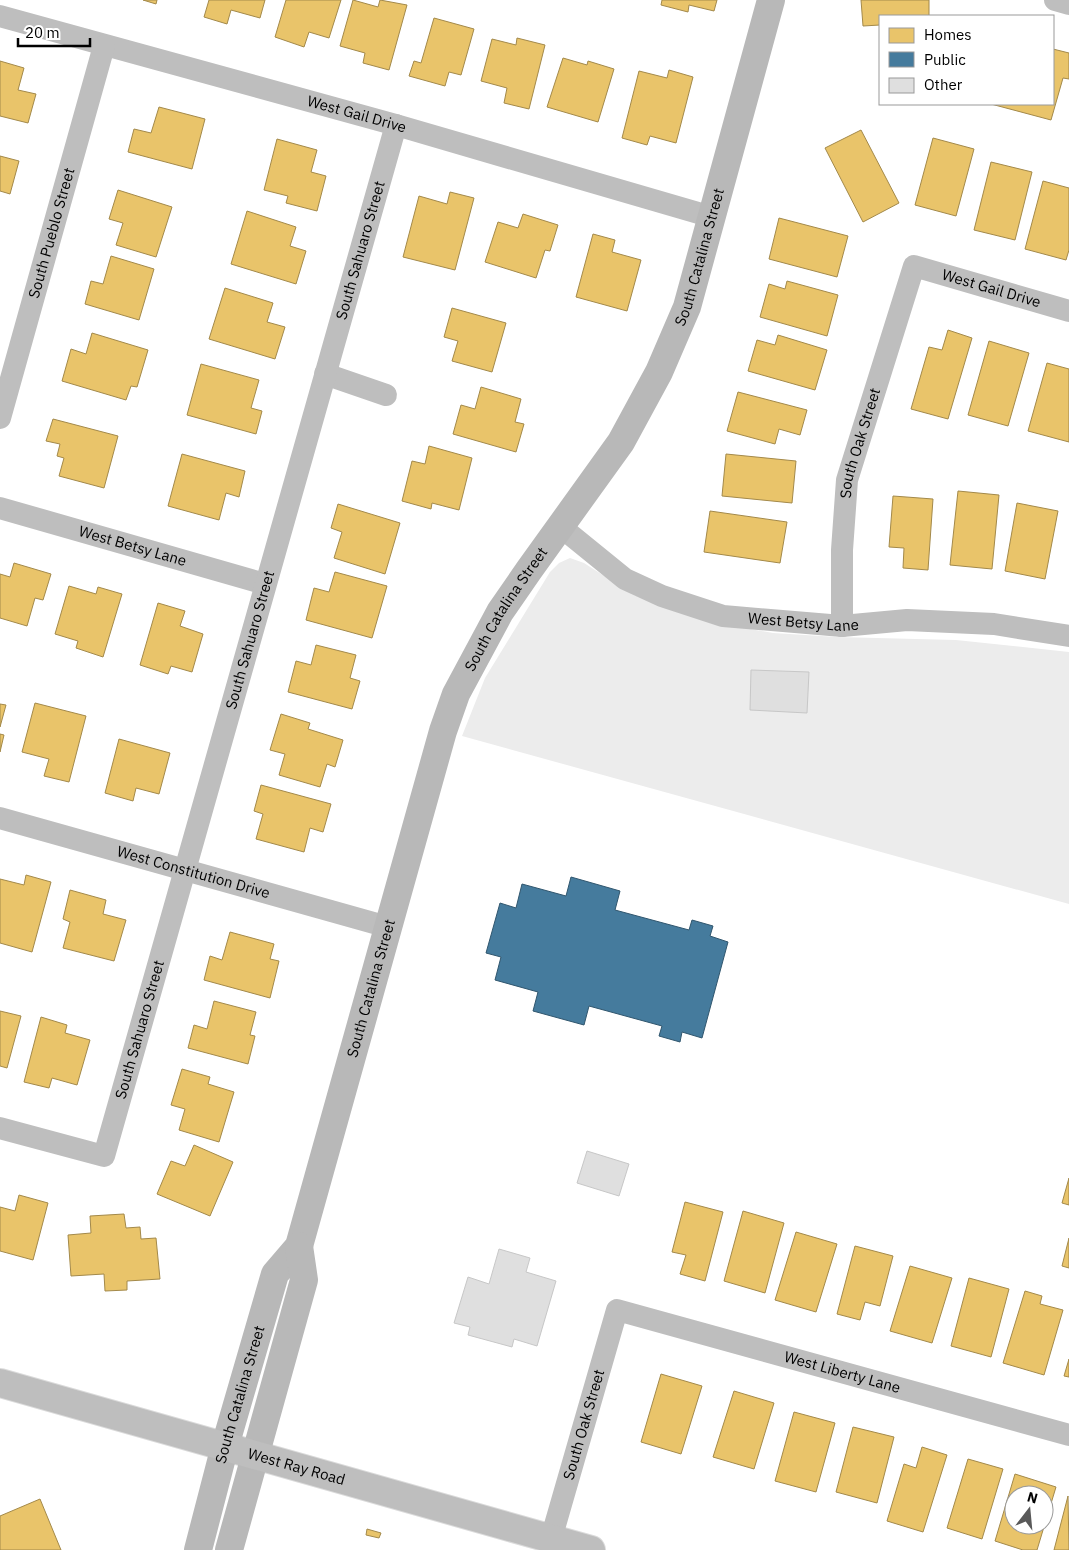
<svg xmlns="http://www.w3.org/2000/svg" width="1069" height="1550" viewBox="0 0 1069 1550" font-family="'IBM Plex Sans',sans-serif">
<style>
.green{fill:#ececec}
.homes{fill:#e9c46a;stroke:#a3894a;fill-rule:evenodd}
.public{fill:#457b9d;stroke:#30566e}
.building{fill:#dfdfdf;stroke:#c7c7c7}
.lines{fill:none;stroke-linecap:round;stroke-linejoin:round}
.primary-casing{stroke:#dbdbdb;stroke-width:30}
.street{stroke:#bebebe;stroke-width:22}
.secondary{stroke:#b8b8b8;stroke-width:28}
.primary{stroke:#bebebe;stroke-width:28}
.labels{text-anchor:middle;stroke-width:5;stroke-linejoin:round;paint-order:stroke}
.street-label{font-size:15px;fill:#000;stroke:#fff}
</style>
<rect width="100%" height="100%" fill="#fff"/>
<path class="green" d="M570 558 584 563 634 595 705 621 773 633 837 637 956 640 1069 652V904L462 736 485 678 550 572 559 563Z"/>
<path class="homes" d="M143 0H157L156 4Z
M209 0H265L260 18 231 10 227 24 204 17Z
M286 0H341L329 38 309 32 304 47 275 37Z
M353 0 378 7 380 0 407 5 389 70 363 63 365 53 340 46Z
M662 0H717L714 11 689 5 688 12 661 5Z
M861 0H929V16H880V25L863 26Z
M434 18 474 29 461 75 449 72 445 86 409 76 414 61 421 63Z
M517 38 545 45 529 109 504 103 507 88 481 81 492 39 516 45Z
M1053 49 1069 53V79L1063 78 1051 120 991 104H1053Z
M563 58 587 65 588 61 614 69 598 122 547 107Z
M0 61 24 68 18 90 36 94 28 123 0 116Z
M669 70 693 77 676 143 650 136 647 145 622 138 639 71 667 78Z
M159 107 205 119 192 169 128 152 134 129 151 133Z
M861 130 899 203 863 222 825 148Z
M933 138 974 149 956 216 915 205Z
M277 139 317 150 311 172 326 176 317 211 286 203 288 196 264 190Z
M0 156 19 161 10 194 0 191Z
M991 162 1032 172 1015 240 974 230Z
M1043 181 1069 188V250L1066 260 1025 249Z
M118 190 172 207 156 257 116 245 123 223 109 219Z
M450 192 474 198 455 270 403 257 419 196 447 204Z
M247 211 296 227 290 246 306 251 296 284 231 264Z
M523 214 558 225 550 251 545 250 536 278 485 262 498 222 518 228Z
M779 218 848 236 837 277 769 259Z
M593 234 615 240 612 252 641 260 627 311 576 297Z
M111 256 154 269 139 320 85 304 91 281 103 284Z
M787 281 838 295 827 336 760 317 769 284 785 289Z
M225 288 273 303 267 322 285 327 275 359 209 339Z
M452 308 506 323 492 372 452 361 458 341 444 337Z
M948 330 972 338 948 419 911 409 929 347 942 350Z
M92 333 148 350 137 387 131 386 126 400 62 381 71 349 86 354Z
M778 335 827 350 815 390 748 371 757 340 775 345Z
M989 341 1029 353 1008 426 968 415Z
M1047 363 1069 369V442L1028 431Z
M201 364 259 380 251 408 262 411 256 434 187 415Z
M481 387 521 399 515 422 524 424 516 452 453 434 461 405 475 409Z
M738 392 807 410 800 435 779 429 775 444 727 431Z
M53 419 118 436 104 488 59 476 64 458 57 456 60 444 46 441Z
M429 446 472 458 459 510 432 503 431 509 402 501 412 461 425 464Z
M182 454 245 471 239 497 226 493 219 520 168 506Z
M726 454 796 461 792 503 722 496Z
M958 491 999 495 992 569 950 565Z
M893 496 933 499 928 570 903 568 904 548 889 547Z
M1017 503 1058 511 1045 579 1005 571Z
M338 504 400 523 385 574 334 558 342 532 331 528Z
M710 511 787 522 780 563 704 552Z
M14 563 51 574 43 600 35 598 27 626 0 618V574L10 577Z
M335 572 387 586 372 638 306 620 314 588 329 592Z
M69 586 96 594 98 587 122 594 103 657 76 648 78 641 55 634Z
M158 603 185 611 180 626 203 634 192 672 171 666 168 674 140 665Z
M316 645 356 655 350 678 360 681 352 709 288 692 296 661 311 665Z
M35 703 86 716 69 782 44 776 49 759 22 752Z
M0 704 6 705 0 727Z
M281 714 310 723 308 729 343 740 335 767 327 764 320 787 279 775 285 754 270 750Z
M0 734 4 735 0 752Z
M119 739 170 753 159 794 136 788 133 801 105 793Z
M261 785 331 804 323 832 310 828 304 852 256 839 263 814 254 811Z
M26 875 51 882 32 952 0 943V879L24 885Z
M70 890 106 900 103 914 126 920 114 961 63 948 70 922 63 919Z
M230 932 274 944 270 959 279 961 270 998 204 980 210 956 222 960Z
M214 1001 256 1012 250 1035 255 1036 248 1064 188 1048 194 1025 207 1029Z
M0 1011 21 1016 7 1068 0 1066Z
M41 1017 67 1025 65 1033 90 1040 77 1085 52 1078 49 1088 24 1082Z
M182 1069 210 1077 208 1084 234 1092 219 1142 179 1130 185 1109 171 1105Z
M194 1145 233 1162 210 1216 157 1194 171 1161 185 1166Z
M1069 1178V1205L1062 1203Z
M19 1195 48 1203 33 1260 0 1251V1207L15 1211Z
M685 1202 723 1212 705 1281 680 1274 686 1255 672 1252Z
M743 1211 784 1223 765 1293 724 1281Z
M124 1214 126 1228 140 1227 141 1239 156 1238 160 1279 127 1281V1290L105 1291 104 1274 71 1276 68 1235 91 1233 90 1216Z
M796 1232 837 1244 816 1312 775 1300Z
M1069 1238V1268L1062 1266Z
M855 1246 893 1256 880 1306 865 1302 860 1320 837 1314Z
M910 1266 952 1278 932 1343 890 1331Z
M969 1278 1009 1289 991 1357 951 1346Z
M1025 1291 1042 1296 1040 1304 1063 1310 1044 1375 1003 1363Z
M1069 1359V1377L1064 1376Z
M661 1374 702 1386 681 1454 641 1442Z
M734 1391 774 1403 754 1469 713 1457Z
M794 1412 835 1423 816 1492 775 1481Z
M853 1427 894 1437 877 1503 836 1492Z
M922 1447 947 1455 923 1532 887 1521 904 1464 916 1468Z
M968 1459 1003 1469 982 1539 947 1528Z
M1015 1474 1056 1487 1037 1550H1023L995 1541ZM1014 1495H1044V1525H1014Z
M1068 1496 1069 1550H1054Z
M40 1499 61 1550H0V1516Z
M367 1529 381 1533 379 1538 366 1535Z"/>
<path class="public" d="M571 877 620 891 615 910 689 930 692 920 713 926 710 936 728 942 702 1038 682 1032 680 1042 659 1036 662 1026 589 1006 584 1025 533 1011 538 992 495 980 501 957 486 953 500 903 516 908 522 884 566 896Z"/>
<path class="building" d="M751 670 809 672 807 713 750 710Z
M587 1151 629 1164 619 1196 577 1183Z
M499 1249 530 1258 526 1272 556 1281 537 1346 514 1339 512 1347 468 1335 470 1327 454 1323 468 1277 489 1284Z"/>
<g class="lines">
<g class="primary-casing">
<g id="primary">
<path id="s10" d="M0 1383 591 1550"/>
</g>
</g>
<g class="street">
<path d="M1055 0 1069 4"/>
<path id="s1" d="M0 16 396 125 712 217"/>
<path d="M325 374 386 395"/>
<path id="s2" d="M0 418 104 46"/>
<path id="s3" d="M0 508 265 584"/>
<path id="s4" d="M561 527 625 579 662 596 723 616 842 626 907 620 994 624 1069 636"/>
<path id="s5" d="M842 626V550L847 480 914 266 1069 311"/>
<path id="s6" d="M0 818 388 927"/>
<path id="s7" d="M0 1128 104 1156 396 125"/>
<path id="s8" d="M551 1539 617 1310 1069 1435"/>
</g>
<g class="secondary">
<path id="s9" d="M198 1550 225 1446 275 1274 299 1246 443 731 456 694 500 612 529 570 621 442 659 372 687 307 771 0"/>
<path d="M229 1550 304 1280 299 1246"/>
</g>
<use href="#primary" class="primary"/>
</g>
<g class="labels">
<g class="street-label">
<text dy="5" stroke="none"><textPath href="#s1" startOffset="370">West Gail Drive</textPath></text>
<text dy="5" stroke="none"><textPath href="#s2" startOffset="192">South Pueblo Street</textPath></text>
<text dy="5" stroke="none"><textPath href="#s7" startOffset="1049">South Sahuaro Street</textPath></text>
<text dy="5" stroke="none"><textPath href="#s9" startOffset="1401">South Catalina Street</textPath></text>
<text dy="5" stroke="none"><textPath href="#s5" startOffset="451">West Gail Drive</textPath></text>
<text dy="5" stroke="none"><textPath href="#s5" startOffset="185">South Oak Street</textPath></text>
<text dy="5" stroke="none"><textPath href="#s3" startOffset="138">West Betsy Lane</textPath></text>
<text dy="5" stroke="none"><textPath href="#s9" startOffset="996">South Catalina Street</textPath></text>
<text dy="5" stroke="none"><textPath href="#s4" startOffset="268">West Betsy Lane</textPath></text>
<text dy="5" stroke="none"><textPath href="#s7" startOffset="644">South Sahuaro Street</textPath></text>
<text dy="5" stroke="none"><textPath href="#s6" startOffset="201">West Constitution Drive</textPath></text>
<text dy="5" stroke="none"><textPath href="#s9" startOffset="591">South Catalina Street</textPath></text>
<text dy="5" stroke="none"><textPath href="#s7" startOffset="239">South Sahuaro Street</textPath></text>
<text dy="5" stroke="none"><textPath href="#s8" startOffset="472">West Liberty Lane</textPath></text>
<text dy="5" stroke="none"><textPath href="#s9" startOffset="161">South Catalina Street</textPath></text>
<text dy="5" stroke="none"><textPath href="#s8" startOffset="119">South Oak Street</textPath></text>
<text dy="5" stroke="none"><textPath href="#s10" startOffset="308">West Ray Road</textPath></text>
</g>
</g>
<rect x="879" y="15" width="175" height="90" fill="#ffffff" stroke="#999999"/>
<rect x="889" y="28" width="25" height="15" fill="#e9c46a" stroke="#999999"/>
<text x="924" y="40" font-size="15" fill="#000000">Homes</text>
<rect x="889" y="52" width="25" height="15" fill="#457b9d" stroke="#999999"/>
<text x="924" y="65" font-size="15" fill="#000000">Public</text>
<rect x="889" y="78" width="25" height="15" fill="#dfdfdf" stroke="#999999"/>
<text x="924" y="90" font-size="15" fill="#000000">Other</text>
<g transform="translate(1029 1510) rotate(16)"><circle r="24" fill="#ffffff" stroke="#999999"/>
<path d="M0-4L9 19L0 12L-9 19Z" fill="#595959"/>
<text y="-8" font-size="14" font-weight="bold" text-anchor="middle" fill="#000000">N</text>
</g>
<path d="M18 38v8h72v-8" fill="none" stroke="#000000" stroke-width="2.5"/>
<text x="25" y="38" font-size="15" fill="#000000" stroke="#ffffff" stroke-width="4" paint-order="stroke">20 m</text>
</svg>
